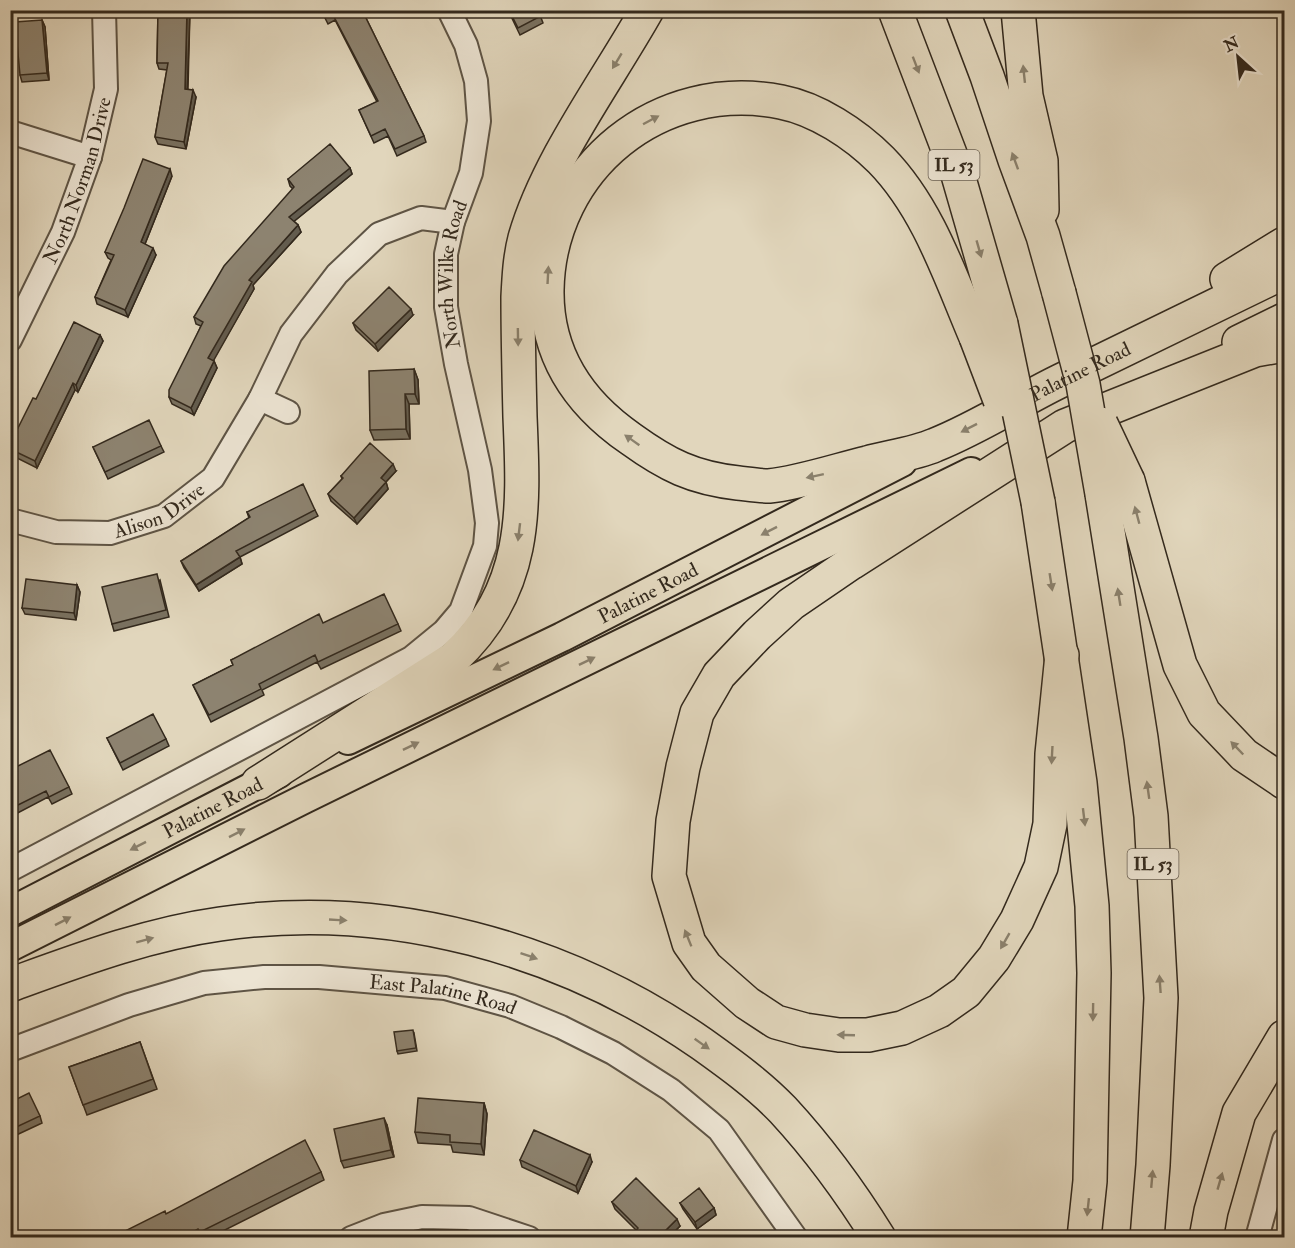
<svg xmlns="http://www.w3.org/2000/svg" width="1295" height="1248" viewBox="0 0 1295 1248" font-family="'IM FELL Double Pica',serif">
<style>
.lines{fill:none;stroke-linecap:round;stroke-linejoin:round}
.minor-casing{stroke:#5e5445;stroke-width:26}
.major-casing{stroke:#33291d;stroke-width:32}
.highway-casing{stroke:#33291d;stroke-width:36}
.minor{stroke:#ece4d3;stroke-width:22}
.major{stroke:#e1d6bc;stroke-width:28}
.highway{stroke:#e1d6bc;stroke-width:33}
.highway-bridge-casing{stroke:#33291d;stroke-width:36;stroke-linecap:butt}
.highway-bridge{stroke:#e1d6bc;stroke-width:33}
.wall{fill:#797160;stroke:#33291d;stroke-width:1.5}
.shaded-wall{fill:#635c4e;stroke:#33291d;stroke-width:1.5}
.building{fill:#8d8370;stroke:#33291d;stroke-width:1.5}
.oneway{fill:#8a806c}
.labels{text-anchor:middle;stroke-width:4.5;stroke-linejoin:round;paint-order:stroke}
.shield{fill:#ece4d3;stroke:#6a6154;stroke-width:1.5}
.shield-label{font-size:18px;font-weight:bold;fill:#33291d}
.street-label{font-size:20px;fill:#33291d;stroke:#ece4d3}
</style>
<rect width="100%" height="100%" fill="#e1d6bc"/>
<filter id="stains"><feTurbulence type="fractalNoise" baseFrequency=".00333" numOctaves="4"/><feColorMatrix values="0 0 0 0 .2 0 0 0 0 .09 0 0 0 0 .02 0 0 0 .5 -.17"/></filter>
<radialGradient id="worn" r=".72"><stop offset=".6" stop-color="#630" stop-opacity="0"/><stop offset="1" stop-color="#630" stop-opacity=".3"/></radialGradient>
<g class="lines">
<g class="minor-casing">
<g id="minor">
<path d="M10 132 90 157"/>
<path id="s1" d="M10 340 63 232 90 157 106 89 104 10"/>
<path d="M260 399 288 412"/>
<path id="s2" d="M10 520 56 532 110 533 164 516 213 478 260 399 291 334 337 274 379 234 421 218 453 222"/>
<path id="s3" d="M10 870 411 658 444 631 461 611 485 546 487 523 480 470 456 364 446 307V254L453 222 471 173 479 121 476 81 466 45 449 10"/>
<path id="s4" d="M10 1050 129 1005 204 983 264 977H319L445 988 510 1006 561 1027 613 1053 671 1090 719 1130 796 1238"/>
<path d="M351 1238 384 1225 422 1217 469 1218 529 1238"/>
<path d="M1257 1238 1284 1140"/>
</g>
</g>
<g class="major-casing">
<g id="major">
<path id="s5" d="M348 740 562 637 902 462"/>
<path id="s6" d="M10 912 279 773"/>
<path d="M10 947 304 799 971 472"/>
</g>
</g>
<g class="highway-casing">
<g id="highway">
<path d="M895 10 958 175 1001 324"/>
<path d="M962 10 987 76 1015 160 1043 236 1059 293"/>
<path d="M1018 10 1026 96 1041 161 1042 210"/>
<path d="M1227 279 1284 244"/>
<path id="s7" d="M976 337C950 276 928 208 881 160 855 134 817 109 781 102 660 78 549 167 547 290 546 355 579 403 631 439 667 465 693 478 738 483 747 484 759 486 769 486 799 483 838 470 867 463 889 457 914 454 935 445 978 428 1019 401 1060 381 1135 344 1210 308 1284 272"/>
<path d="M1239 342 1284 320"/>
<path d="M1128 481 1180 665 1204 713 1244 755 1284 782"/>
<path d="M1102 494 1141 738 1151 816 1161 998 1153 1165 1147 1238"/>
<path d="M1038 502 1080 783 1092 906 1094 973 1090 1181 1084 1238"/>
<path d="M1062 655 1052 754 1050 824 1041 867 1017 920 994 958 966 992 939 1011 902 1028 868 1035H839L805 1030 776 1022 747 1003 706 967 689 943 669 876 673 821 683 767 697 713 719 675 757 635 791 604 851 563 1065 426 1255 350 1284 345"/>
<path d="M258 783 453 659C528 590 524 510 520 417 519 377 518 337 518 297 519 277 520 257 525 238 547 161 607 81 647 10"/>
<path d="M10 985C79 960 148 934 220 924 388 899 564 948 702 1044 730 1064 759 1085 783 1110 819 1149 851 1193 879 1238"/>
<path d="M1206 1238 1211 1211 1239 1113 1284 1037"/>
</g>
</g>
<use href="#minor" class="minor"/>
<use href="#major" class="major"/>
<use href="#highway" class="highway"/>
<g class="highway-bridge-casing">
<path id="highway-bridge" d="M1059 293 1083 384 1102 494
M1001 324 1038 502
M976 337 1000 400
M1101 424 1128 481"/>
</g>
<use href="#highway-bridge" class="highway-bridge"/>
</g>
<path class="wall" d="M158 10H190L188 89 196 97 186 149 158 144 155 137 167 70 159 69 157 63Z
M321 10H362L424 136 426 142 397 156 388 136 374 143 359 110 377 102 335 20 328 24Z
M508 10H538L543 23 520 35Z
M42 20 45 27 49 80 22 82 20 75Z
M350 168 352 174 294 221 298 225 301 232 253 285 254 289 213 360 214 361 217 368 194 415 172 404 169 397 201 326 196 324 194 317 293 189 290 186 288 179Z
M172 176 145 244 156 255 128 317 97 304 95 297 111 260 108 258 105 252Z
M413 315 378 351 356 330 353 323Z
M100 335 103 341 78 392 75 390 37 468 11 455 10 444 36 399Z
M414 369 418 380 419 404H409L410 439 374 440 370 430Z
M161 446 164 452 108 479 93 447Z
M396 471 386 482 388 489 357 524 331 501 328 494 342 479 341 476Z
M315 510 318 516 240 557 242 564 199 591 184 568 181 561 249 518 247 512Z
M160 580 169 617 114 631 112 624Z
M77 585 80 592 76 620 25 614 22 608Z
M323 623 398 624 401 631 321 669 317 662 262 690 264 695 211 722 193 685 233 665 231 660Z
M107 738 166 739 169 746 123 770Z
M10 770 69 787 72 794 52 804 48 797 10 817Z
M414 1033 417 1051 398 1054 397 1051Z
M140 1042 157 1089 87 1115 69 1067Z
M10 1094 15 1100 40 1116 42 1123 10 1138Z
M484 1103 487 1114 484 1155 453 1152 451 1145 418 1143 415 1132Z
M387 1125 394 1157 344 1168 341 1161Z
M520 1160 592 1162 578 1193 522 1167Z
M321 1172 324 1180 209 1238H120L166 1214Z
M612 1202 680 1226 668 1238H634L633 1234 636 1230 615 1209Z
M680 1203 714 1208 716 1215 697 1229 683 1209Z"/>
<path class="shaded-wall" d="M187 10H190L187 95 185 89Z
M42 20 45 27 49 80 47 73Z
M193 90 196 97 186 149 184 142Z
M350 168 352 174 292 223 289 217Z
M170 169 172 176 143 249 141 242Z
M13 198 16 204 10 215V203Z
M298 225 301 232 253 285 254 289 211 365 208 358 249 280Z
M153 248 156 255 128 317 125 310Z
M411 309 413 315 378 351 375 344Z
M100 335 103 341 78 392 76 385Z
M214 361 217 368 194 415 191 408Z
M414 369 418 380 419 404 415 394Z
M73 383 75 390 37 468 35 461Z
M405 394 409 404 410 439 406 429Z
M393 464 396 471 383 485 381 478Z
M386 482 388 489 357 524 354 518Z
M240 557 242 564 199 591 196 585Z
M77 585 80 592 76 620 74 613Z
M484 1103 487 1114 484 1155 481 1144Z
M384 1118 387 1125 394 1157 391 1150Z
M590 1155 592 1162 578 1193 576 1186Z
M714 1208 716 1215 697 1229 695 1222Z
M677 1219 680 1226 668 1238H658Z"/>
<path class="building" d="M158 10H187L185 89 193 90 184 142 155 137 168 63H157Z
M322 10H362L424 136 395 149 385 129 371 136 359 110 378 101 332 13 325 17Z
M509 10H538L541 16 518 28Z
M42 20 47 73 20 75 15 22Z
M330 144 350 168 289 217 298 225 249 280 252 282 208 358 214 361 191 408 169 397V390L203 322 194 317 224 266 294 187 288 179Z
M143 159 170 169 141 242 153 248 125 310 95 297 114 255 105 252 124 208Z
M389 287 411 309 375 344 353 323Z
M74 322 100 335 76 385 73 383 35 461 10 449V444L33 398 36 399Z
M414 369 415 394H405L406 429 370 430 369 371Z
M149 420 161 446 105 472 93 447Z
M370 443 393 464 381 478 386 482 354 518 328 494 343 478 341 476Z
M303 484 315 510 236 551 240 557 196 585 181 561 250 517 247 512Z
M157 574 166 610 112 624 102 587Z
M26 579 77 585 74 613 22 608Z
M384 594 398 624 318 662 315 655 259 684 261 689 209 715 193 685 233 665 231 660 319 614 323 623Z
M153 714 166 739 120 763 107 738Z
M50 750 69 787 49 797 46 791 10 809V770Z
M413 1030 416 1048 397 1051 394 1032Z
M140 1042 153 1079 83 1105 69 1067Z
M12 1093 15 1100 29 1093 40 1116 10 1130V1094Z
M418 1098 484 1103 481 1144 450 1142V1135L415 1132Z
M384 1118 391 1150 341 1161 334 1129Z
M534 1130 590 1155 576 1186 520 1160Z
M305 1140 321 1172 200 1232 198 1229 182 1238H121L119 1234 165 1211 166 1214Z
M636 1178 677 1219 658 1238H636L633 1234 638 1228 612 1202Z
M699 1188 714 1208 695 1222 680 1203Z"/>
<defs><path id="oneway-solid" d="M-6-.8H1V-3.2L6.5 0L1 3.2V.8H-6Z" transform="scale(1.5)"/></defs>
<g class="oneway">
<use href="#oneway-solid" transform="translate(617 61) rotate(121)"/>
<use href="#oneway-solid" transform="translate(916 65) rotate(69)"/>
<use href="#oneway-solid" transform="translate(1024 74) rotate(-96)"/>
<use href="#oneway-solid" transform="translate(651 120) rotate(-28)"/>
<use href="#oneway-solid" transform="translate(1015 161) rotate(-110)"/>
<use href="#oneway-solid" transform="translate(979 249) rotate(74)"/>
<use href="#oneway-solid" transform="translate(548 275) rotate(-87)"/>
<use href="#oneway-solid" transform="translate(518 337) rotate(89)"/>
<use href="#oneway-solid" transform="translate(969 428) rotate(153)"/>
<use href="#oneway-solid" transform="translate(632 440) rotate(-145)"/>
<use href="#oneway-solid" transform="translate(815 476) rotate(168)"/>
<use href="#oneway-solid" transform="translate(1137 515) rotate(-105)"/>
<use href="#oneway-solid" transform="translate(769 531) rotate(153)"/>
<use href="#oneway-solid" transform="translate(519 532) rotate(97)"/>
<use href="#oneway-solid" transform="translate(1051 582) rotate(81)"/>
<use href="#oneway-solid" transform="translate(1119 597) rotate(-99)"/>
<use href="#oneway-solid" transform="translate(587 661) rotate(-26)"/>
<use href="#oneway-solid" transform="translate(501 666) rotate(154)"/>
<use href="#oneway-solid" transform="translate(411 746) rotate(-26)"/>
<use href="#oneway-solid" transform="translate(1237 748) rotate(-134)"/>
<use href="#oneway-solid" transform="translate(1052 755) rotate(93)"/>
<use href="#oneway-solid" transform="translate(1148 790) rotate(-98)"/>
<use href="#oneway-solid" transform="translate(1084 817) rotate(83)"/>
<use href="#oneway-solid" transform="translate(237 833) rotate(-27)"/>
<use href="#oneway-solid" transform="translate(138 846) rotate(153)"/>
<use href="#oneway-solid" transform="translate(338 920) rotate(3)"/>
<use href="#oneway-solid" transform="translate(63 921) rotate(-27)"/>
<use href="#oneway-solid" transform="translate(688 938) rotate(-112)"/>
<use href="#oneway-solid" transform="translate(145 940) rotate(-15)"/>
<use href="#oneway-solid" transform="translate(1005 941) rotate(120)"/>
<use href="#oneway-solid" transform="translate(529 956) rotate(19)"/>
<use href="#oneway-solid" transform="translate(1160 984) rotate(-94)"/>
<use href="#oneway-solid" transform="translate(1093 1012) rotate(91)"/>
<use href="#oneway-solid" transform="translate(846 1035) rotate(-178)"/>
<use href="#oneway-solid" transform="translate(702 1044) rotate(35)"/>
<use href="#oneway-solid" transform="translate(1152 1179) rotate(-85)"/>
<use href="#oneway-solid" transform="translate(1220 1181) rotate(-74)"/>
<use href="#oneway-solid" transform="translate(1088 1207) rotate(96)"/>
</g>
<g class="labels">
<g class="shield">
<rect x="928.5" y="150" width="51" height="30" rx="4.5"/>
<rect x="1127.5" y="849" width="51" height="30" rx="4.5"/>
</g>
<g class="shield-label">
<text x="954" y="171">IL 53</text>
<text x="1153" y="870">IL 53</text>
</g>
<g class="street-label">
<text dy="7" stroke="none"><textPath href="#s1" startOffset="174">North Norman Drive</textPath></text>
<text dy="7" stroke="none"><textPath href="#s3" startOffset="868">North Wilke Road</textPath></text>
<text dy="7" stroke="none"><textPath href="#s7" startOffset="1323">Palatine Road</textPath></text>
<text dy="7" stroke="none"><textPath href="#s2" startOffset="156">Alison Drive</textPath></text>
<text dy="7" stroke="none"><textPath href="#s5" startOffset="334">Palatine Road</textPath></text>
<text dy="7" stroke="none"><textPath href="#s6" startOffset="228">Palatine Road</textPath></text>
<text dy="7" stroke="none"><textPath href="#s4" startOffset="446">East Palatine Road</textPath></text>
</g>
</g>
<rect width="1295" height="1248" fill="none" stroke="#e1d6bc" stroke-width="36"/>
<rect x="12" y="12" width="1271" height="1224" fill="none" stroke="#33291d" stroke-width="3"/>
<rect x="18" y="18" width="1259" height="1212" fill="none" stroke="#33291d" stroke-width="1.5"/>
<g transform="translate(1238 57) rotate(333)" stroke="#ece4d3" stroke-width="4.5" paint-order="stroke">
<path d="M0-4.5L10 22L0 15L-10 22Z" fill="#33291d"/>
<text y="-9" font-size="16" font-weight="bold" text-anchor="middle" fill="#33291d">N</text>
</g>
<rect width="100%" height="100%" filter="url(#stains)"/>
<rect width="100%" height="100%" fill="url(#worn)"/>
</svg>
